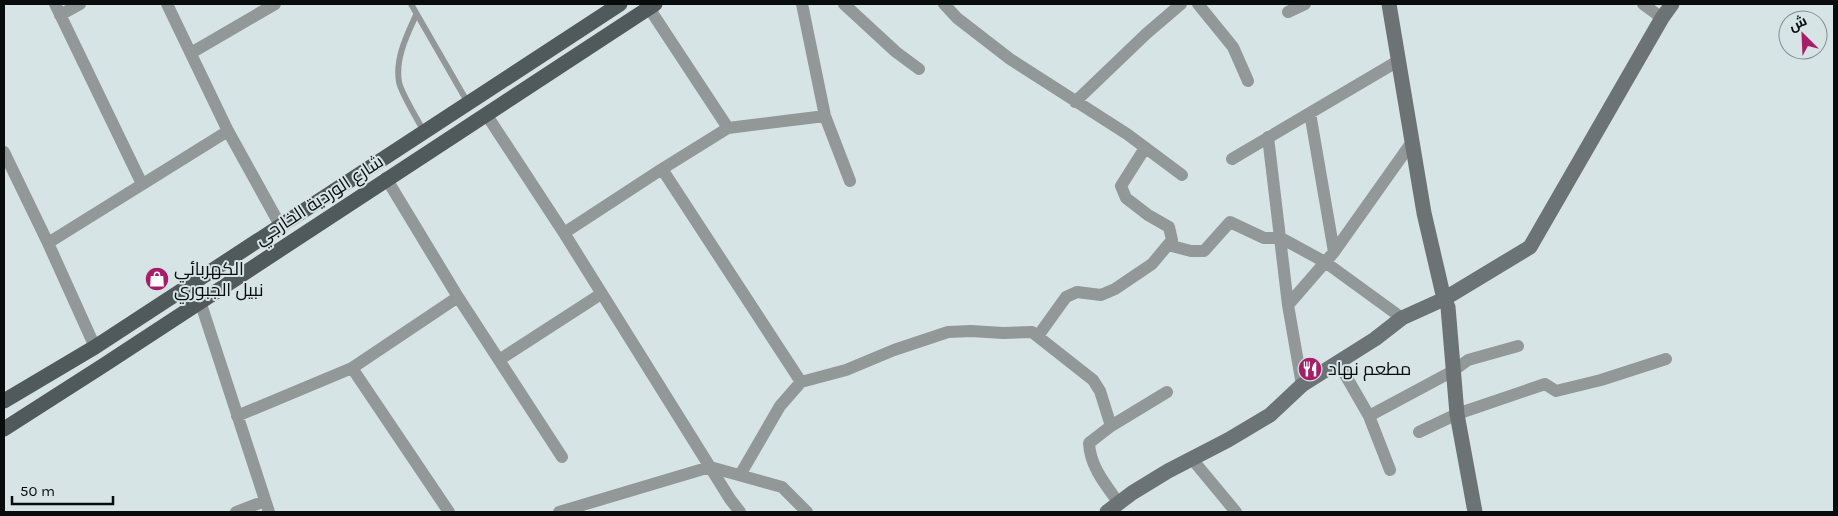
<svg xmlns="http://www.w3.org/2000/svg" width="1838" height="516" viewBox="0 0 1838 516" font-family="Karla,Cairo,sans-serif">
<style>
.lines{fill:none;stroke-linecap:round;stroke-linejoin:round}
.lane{stroke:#929797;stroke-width:6}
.street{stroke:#929797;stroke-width:12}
.secondary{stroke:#6c7374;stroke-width:15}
.primary{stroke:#515a5b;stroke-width:15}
.labels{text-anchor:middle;stroke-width:4;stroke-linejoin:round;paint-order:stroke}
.street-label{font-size:18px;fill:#080c0d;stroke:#d7e4e5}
.poi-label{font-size:18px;fill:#080c0d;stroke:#d7e4e5;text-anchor:start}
</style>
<rect width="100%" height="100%" fill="#d7e4e5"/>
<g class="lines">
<path class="lane" d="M411 4 468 103
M416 15C407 35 395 58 399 82 401 93 418 120 424 132"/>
<path class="street" d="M55 4 142 184
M167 4 228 131 280 225
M802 4 825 116 850 181
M844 4 896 52 919 69
M944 4 957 18 1010 59 1127 134 1182 175
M1198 4 1233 47 1248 81
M1643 4 1662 18
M649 8 728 128
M1288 12 1305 4
M60 15 80 4
M191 53 275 4
M1075 102 1146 34 1181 4
M1310 113 1334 252
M486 114 564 233 730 499 740 512
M1268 137 1288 305 1302 385
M4 152 48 243 95 347
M1232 159 1398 61
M662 169 801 382
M386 178 458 297 562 457
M564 233 662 169 728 128 825 116
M48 243 228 131
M1168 245 1191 251H1204L1230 222 1264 238H1281L1325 262 1402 318
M200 301 269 512
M1288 305 1334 252 1412 142
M1038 336 1066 297 1077 292 1101 295 1115 289 1152 264 1172 240 1169 227 1148 215 1126 198 1121 186 1145 148
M499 360 601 294
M1339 364 1369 416 1390 470
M352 368 449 512
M237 416 352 368 458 297
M1369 416 1453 371 1468 360 1518 346
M1419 432 1457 414 1545 384 1556 391 1601 380 1666 359
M1192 459 1236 512
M740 475 780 406 801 382 846 370 894 350 948 332 971 331 1003 333 1032 332 1093 380 1100 391 1111 426
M1118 502C1105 484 1090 466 1089 443L1111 426 1167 392
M236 512 265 501
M559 512 710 467 782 487 807 512"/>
<path class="secondary" d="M1389 4 1424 213 1444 299 1448 307 1457 414 1475 512
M1107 512 1132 493 1168 471 1228 440 1270 415 1302 385 1375 339 1402 318 1444 299 1530 247 1662 18 1672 4"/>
<path class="primary" d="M4 401 95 347 620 4
M4 429 104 365 655 4"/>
</g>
<defs>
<g id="shop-disc" transform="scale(1.25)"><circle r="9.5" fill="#a61e67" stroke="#d7e4e5"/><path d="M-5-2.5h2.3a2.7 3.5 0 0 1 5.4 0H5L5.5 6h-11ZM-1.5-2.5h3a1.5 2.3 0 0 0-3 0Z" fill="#fff"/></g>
<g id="restaurant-disc" transform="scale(1.25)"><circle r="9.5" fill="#a61e67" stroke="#d7e4e5"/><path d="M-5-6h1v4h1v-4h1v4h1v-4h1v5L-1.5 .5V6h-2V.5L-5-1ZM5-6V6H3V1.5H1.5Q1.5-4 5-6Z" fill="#fff"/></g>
</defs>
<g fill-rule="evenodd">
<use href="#shop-disc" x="157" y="279"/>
<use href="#restaurant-disc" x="1310" y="369"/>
</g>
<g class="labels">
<g class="street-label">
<text transform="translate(319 200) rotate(-33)" y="6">شارع الوردية الخارجي</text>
</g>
<g class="poi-label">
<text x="174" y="275">الكهربائي<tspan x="174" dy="21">نبيل الجبوري</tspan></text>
<text x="1328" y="375">مطعم نهاد</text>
</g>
</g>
<rect width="1838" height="516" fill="none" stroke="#080c0d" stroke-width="10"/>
<g transform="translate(1803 35) rotate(336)"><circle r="24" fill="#d7e4e5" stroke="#848e8f"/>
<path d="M0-4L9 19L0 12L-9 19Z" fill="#a61e67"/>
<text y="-8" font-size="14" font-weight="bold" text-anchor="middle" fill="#080c0d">ش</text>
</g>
<path d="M12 496v8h101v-8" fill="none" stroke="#080c0d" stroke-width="2.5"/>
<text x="20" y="496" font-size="15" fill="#080c0d" stroke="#d7e4e5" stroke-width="4" paint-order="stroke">50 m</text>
</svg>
